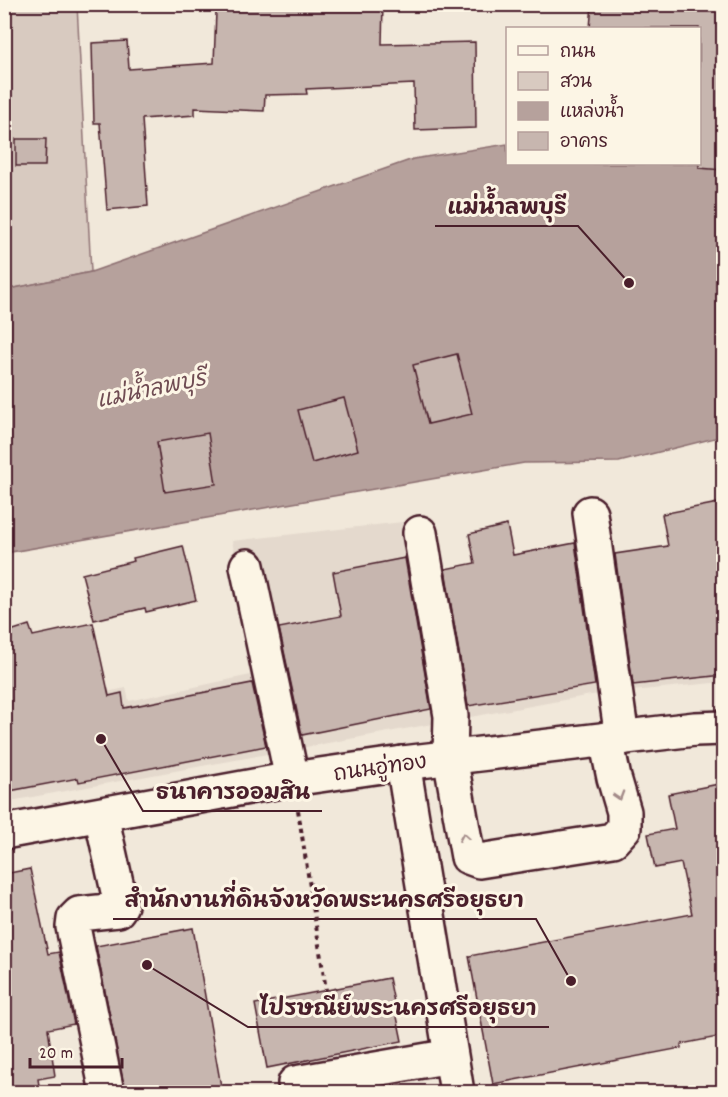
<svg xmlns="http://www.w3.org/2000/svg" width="728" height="1097" viewBox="0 0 728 1097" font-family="Dekko,'Playpen Sans Thai',sans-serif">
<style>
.built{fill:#e4d9cd}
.green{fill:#d8cac0;stroke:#917476;stroke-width:1.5}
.water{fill:#b6a19c;stroke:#8b6d6f;stroke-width:1.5}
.building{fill:#c7b6af;stroke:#4a1f2b;stroke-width:1.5}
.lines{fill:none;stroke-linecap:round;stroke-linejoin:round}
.minor-casing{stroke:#4a1f2b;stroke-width:38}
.major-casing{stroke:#4a1f2b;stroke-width:38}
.path{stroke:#4a1f2b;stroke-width:4;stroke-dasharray:4.5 4.5;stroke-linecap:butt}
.minor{stroke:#fcf5e5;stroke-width:33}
.major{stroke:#fcf5e5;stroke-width:33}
.oneway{stroke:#a38a88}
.labels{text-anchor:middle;stroke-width:6;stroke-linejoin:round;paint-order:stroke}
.street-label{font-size:21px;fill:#4a1f2b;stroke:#fcf5e5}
.water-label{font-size:22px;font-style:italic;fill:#704c53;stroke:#fcf5e5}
.leader{fill:none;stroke:#4a1f2b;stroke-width:2}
.callout-dot{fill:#4a1f2b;stroke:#fcf5e5;stroke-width:2}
.callout-label{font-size:22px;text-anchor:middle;font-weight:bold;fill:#4a1f2b;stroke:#fcf5e5;stroke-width:6;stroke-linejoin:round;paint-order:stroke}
</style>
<rect width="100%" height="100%" fill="#f1e8da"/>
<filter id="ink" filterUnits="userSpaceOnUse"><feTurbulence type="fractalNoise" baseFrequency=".0167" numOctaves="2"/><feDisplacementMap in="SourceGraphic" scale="12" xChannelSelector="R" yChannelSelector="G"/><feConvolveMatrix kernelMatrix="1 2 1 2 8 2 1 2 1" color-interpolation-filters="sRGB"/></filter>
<g filter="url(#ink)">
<path class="built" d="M430 519 451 657 685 626 709 580 723 579V682L591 695 5 802V725L54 703 126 688 129 701 260 673 232 541Z"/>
<path class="green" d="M5 5H77L91 272 5 290Z"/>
<path class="water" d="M723 110V436L619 462 524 463 5 553V290L91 272 413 159 507 144 508 164H700V114Z"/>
<path class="building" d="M222 4H383L382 44 475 42 476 128 415 130 414 84 306 89 307 94 265 95 264 111 195 108V115L142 119 148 206 107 210 100 123H94L92 43 127 41 129 69 214 63 216 12H222Z
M592 4H723V170L699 168V28H590Z
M16 139H46L45 166H16Z
M457 354 472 414 428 424 413 365Z
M344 398 358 450 312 463 298 410Z
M208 433 216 484 165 492 157 442Z
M723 502V675L633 685 615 554 668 546 662 514Z
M507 525 513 555 575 543 595 685 468 706 445 569 475 563 469 534Z
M183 546 196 600 146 612 145 608 94 620 82 574 134 561 133 558Z
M405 558 431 709 302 735 279 628 341 616 333 572Z
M93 623 109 696 122 693 124 708 252 683 266 746 79 782 78 778 4 792V633L29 625 33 636Z
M719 784 723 806V1036L681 1044V1048L493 1084 469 956 692 914 681 863 655 868 648 834 675 829 668 794Z
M30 869 48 954 59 952 74 1024 48 1029 55 1076 38 1079 40 1092H9L8 1083 4 1084V874Z
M193 928 222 1092H125L96 946Z
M389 978 402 1041 267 1068 255 1004Z"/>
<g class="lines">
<g class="minor-casing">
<path id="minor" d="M590 513 622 738
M420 533 451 716 450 757 468 857 479 861 613 840 624 828V812L614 778 606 739
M247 566 292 779
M403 763 457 1092
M101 815 121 905 118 910 79 914 74 919 73 927 107 1092
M295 1083 451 1056"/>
</g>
<g class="major-casing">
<path id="major" d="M4 832 292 779 403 763 695 729 724 728"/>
</g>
<path class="path" d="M298 810 326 990"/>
<use href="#minor" class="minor"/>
<use href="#major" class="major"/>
</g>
<defs><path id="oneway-chevron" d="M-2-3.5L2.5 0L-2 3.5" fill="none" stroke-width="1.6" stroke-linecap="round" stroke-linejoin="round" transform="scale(1.5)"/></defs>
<g class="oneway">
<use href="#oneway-chevron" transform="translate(619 796) rotate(73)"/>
<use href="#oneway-chevron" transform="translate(464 837) rotate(-100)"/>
</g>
</g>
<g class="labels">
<g class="street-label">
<text transform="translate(380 767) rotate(-8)" y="7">ถนนอู่ทอง</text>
</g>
<g class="water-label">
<text transform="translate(151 388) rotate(-12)" y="8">แม่น้ำลพบุรี</text>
</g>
</g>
<path class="leader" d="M629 283L578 226H435M101 739L143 811H322M571 981L536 919H113M147 965L248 1027H549"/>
<g class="callout-dot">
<circle cx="629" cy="283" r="6"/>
<circle cx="101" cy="739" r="6"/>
<circle cx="571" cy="981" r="6"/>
<circle cx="147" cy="965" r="6"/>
</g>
<g class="callout-label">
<text x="507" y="214">แม่น้ำลพบุรี</text>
<text x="233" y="799">ธนาคารออมสิน</text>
<text x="324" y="907">สำนักงานที่ดินจังหวัดพระนครศรีอยุธยา</text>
<text x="398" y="1015">ไปรษณีย์พระนครศรีอยุธยา</text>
</g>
<rect width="728" height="1097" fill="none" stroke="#fcf5e5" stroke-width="24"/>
<rect x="12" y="12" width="704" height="1073" fill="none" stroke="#4a1f2b" stroke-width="2" filter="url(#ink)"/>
<rect x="506" y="27" width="195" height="138" fill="#fcf5e5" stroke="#b59f9b" stroke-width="1.5"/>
<rect x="518" y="46" width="30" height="9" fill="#fcf5e5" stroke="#b59f9b" stroke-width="1.5"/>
<text x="560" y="57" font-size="18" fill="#4a1f2b">ถนน</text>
<rect x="518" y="72" width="30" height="18" fill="#d8cac0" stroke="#b59f9b" stroke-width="1.5"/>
<text x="560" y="87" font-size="18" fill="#4a1f2b">สวน</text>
<rect x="518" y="102" width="30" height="18" fill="#b6a19c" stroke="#b59f9b" stroke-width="1.5"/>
<text x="560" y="117" font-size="18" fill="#4a1f2b">แหล่งน้ำ</text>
<rect x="518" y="132" width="30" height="18" fill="#c7b6af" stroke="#b59f9b" stroke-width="1.5"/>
<text x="560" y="147" font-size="18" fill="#4a1f2b">อาคาร</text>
<path d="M30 1058v9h92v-9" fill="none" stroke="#4a1f2b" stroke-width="3"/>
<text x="39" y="1058" font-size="18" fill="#4a1f2b" stroke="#fcf5e5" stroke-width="4.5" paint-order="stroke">20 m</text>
</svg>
